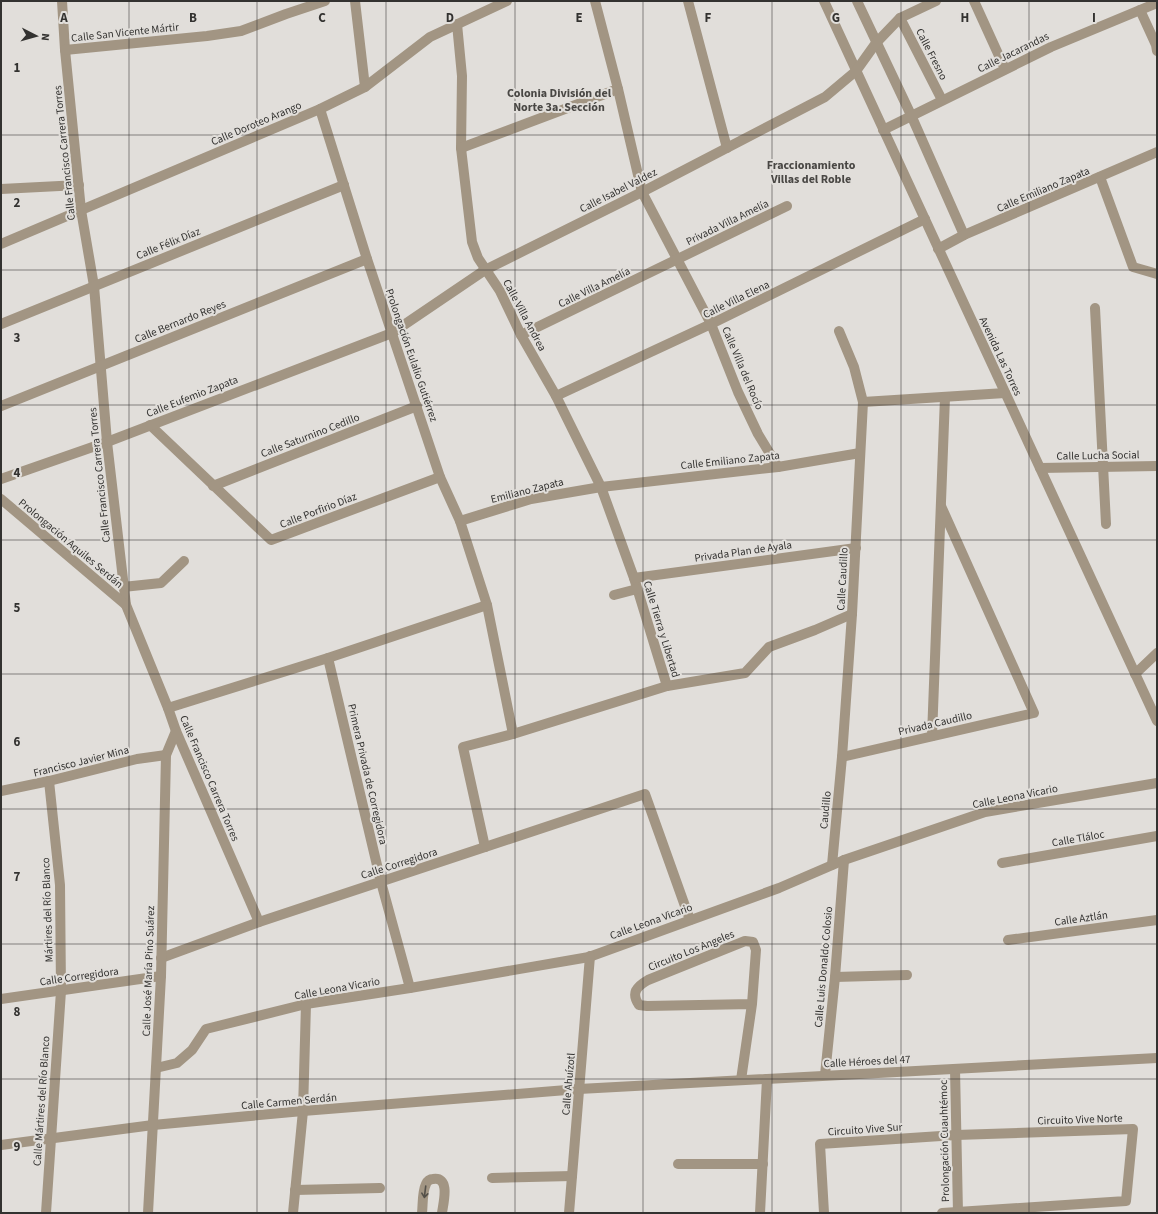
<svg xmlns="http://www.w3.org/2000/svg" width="1158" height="1214" font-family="'Source Sans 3',sans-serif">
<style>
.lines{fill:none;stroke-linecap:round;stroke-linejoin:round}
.street{stroke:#a29583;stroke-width:10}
.oneway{stroke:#545049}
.grid{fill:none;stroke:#333230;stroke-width:1;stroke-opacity:0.55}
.labels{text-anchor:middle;stroke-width:4;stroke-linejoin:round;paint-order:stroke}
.street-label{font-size:11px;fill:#333230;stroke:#e1deda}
.neighbourhood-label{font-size:12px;font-weight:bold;fill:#494744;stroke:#e1deda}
.grid-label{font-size:13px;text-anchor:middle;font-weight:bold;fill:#333230;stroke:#e1deda;stroke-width:4;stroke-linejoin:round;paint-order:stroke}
</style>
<rect width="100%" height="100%" fill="#e1deda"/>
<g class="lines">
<!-- street -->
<g class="street">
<polyline points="62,1 65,50 81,210 94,286 107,442 126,605 168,708 176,731 259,922"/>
<polyline points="355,1 365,87"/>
<polyline points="595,1 618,89 642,192 711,324 738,392 758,434 778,467"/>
<polyline points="688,1 727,148"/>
<polyline points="824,1 1157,721"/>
<polyline points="857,1 911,115 964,235"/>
<polyline points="974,1 1005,69"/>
<polyline points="1140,10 1156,45 1157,51"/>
<polyline points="900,18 942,100"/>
<polyline points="457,24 462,76 461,148 472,242 478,258 500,291 521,335 556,396 601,487 634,578 667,686"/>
<polyline points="65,50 207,36 241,31 286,14 325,1"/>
<polyline points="320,109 367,259 440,477 460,521 487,605 513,734"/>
<polyline points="883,130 1051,47 1157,3"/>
<polyline points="461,148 618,89"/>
<polyline points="1100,177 1133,267 1157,274"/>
<polyline points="1,189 79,185"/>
<polyline points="1,244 320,109 365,87 430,37 507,1"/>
<polyline points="938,249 964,235 1157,152"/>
<polyline points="1095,308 1106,524"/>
<polyline points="1,324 344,185"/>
<polyline points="521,335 787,206"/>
<polyline points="556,396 711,324 925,219"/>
<polyline points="863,402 1005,393"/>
<polyline points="1,406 367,259"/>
<polyline points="150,425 271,540 440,477"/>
<polyline points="1040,468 1157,466"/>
<polyline points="1,479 107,442 392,333 485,270 642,192 825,97 856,71 876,43 900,18 936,1"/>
<polyline points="213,486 417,406"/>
<polyline points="1,499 126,605"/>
<polyline points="460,521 531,499 601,487 778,467 860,453"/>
<polyline points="634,578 856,548"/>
<polyline points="123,587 161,583 184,561"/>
<polyline points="614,595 637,589"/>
<polyline points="328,658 381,882 410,988"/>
<polyline points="1135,674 1157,653"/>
<polyline points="168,708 328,658 487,605"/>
<polyline points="932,736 945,397"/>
<polyline points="842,757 1034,713 941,506"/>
<polyline points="1,791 49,781 137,759 166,755"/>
<polyline points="485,847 463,747 513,734 667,686 745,673 769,647 815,630 852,614"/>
<polyline points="1002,863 1157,836"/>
<polyline points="832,865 842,757 852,614 863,402 854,367 839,331"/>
<polyline points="1008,940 1157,920"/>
<polyline points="161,958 259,922 645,794 690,920"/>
<polyline points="835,977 907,975"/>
<polyline points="1,999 161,976"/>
<polyline points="156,1068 177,1063 192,1050 206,1029 306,1004 410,988 589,957 779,888 844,860 985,812 1157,783"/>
<polyline points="955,1069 958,1213"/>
<polyline points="825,1075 835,977 844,860"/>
<path d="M741 1080 752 1004 756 950 753 942 745 941 648 980C636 987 631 993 639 1005L647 1006 752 1004"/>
<polyline points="1,1145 153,1125 303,1111 579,1089 1157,1058"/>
<polyline points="678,1164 763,1164"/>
<polyline points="492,1178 572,1176"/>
<polyline points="295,1190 380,1188"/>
<polyline points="46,1213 61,991 60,885 49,781"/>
<polyline points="148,1213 161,976 166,755 176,731"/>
<polyline points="293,1213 303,1111 306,1004"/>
<path d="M422 1213C423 1205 422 1192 426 1184 427 1181 430 1179 433 1179 451 1176 443 1204 442 1213"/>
<polyline points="569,1213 590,956"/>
<polyline points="760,1213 767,1079"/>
<polyline points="824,1213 820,1144 956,1135 1133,1129 1126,1201 942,1213"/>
</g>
</g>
<!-- one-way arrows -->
<defs><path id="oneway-shaft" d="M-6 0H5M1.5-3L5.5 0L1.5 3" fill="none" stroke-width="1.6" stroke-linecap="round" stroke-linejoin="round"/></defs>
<use class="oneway" href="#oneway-shaft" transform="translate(425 1192) rotate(97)"/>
<!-- grid -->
<path class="grid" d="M129 1V1213M257 1V1213M386 1V1213M515 1V1213M643 1V1213M772 1V1213M901 1V1213M1029 1V1213M1 135H1157M1 270H1157M1 405H1157M1 540H1157M1 674H1157M1 809H1157M1 944H1157M1 1079H1157"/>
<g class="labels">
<!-- street labels -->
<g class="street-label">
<text transform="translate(125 32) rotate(-6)" y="4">Calle San Vicente Mártir</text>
<text transform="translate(1013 52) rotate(-26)" y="4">Calle Jacarandas</text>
<text transform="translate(932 54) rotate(63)" y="4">Calle Fresno</text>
<text transform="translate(256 123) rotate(-23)" y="4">Calle Doroteo Arango</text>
<text transform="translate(64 153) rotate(-96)" y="4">Calle Francisco Carrera Torres</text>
<text transform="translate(1043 189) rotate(-23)" y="4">Calle Emiliano Zapata</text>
<text transform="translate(618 190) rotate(-27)" y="4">Calle Isabel Valdez</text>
<text transform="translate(727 222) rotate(-26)" y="4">Privada Villa Amelía</text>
<text transform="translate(168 243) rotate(-22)" y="4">Calle Félix Díaz</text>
<text transform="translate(594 287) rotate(-26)" y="4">Calle Villa Amelía</text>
<text transform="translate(736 299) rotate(-26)" y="4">Calle Villa Elena</text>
<text transform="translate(525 315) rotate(62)" y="4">Calle Villa Andrea</text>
<text transform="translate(180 321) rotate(-22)" y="4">Calle Bernardo Reyes</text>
<text transform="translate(412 355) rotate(71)" y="4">Prolongación Eulalio Gutiérrez</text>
<text transform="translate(1001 356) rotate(65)" y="4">Avenida Las Torres</text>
<text transform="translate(743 368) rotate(67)" y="4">Calle Villa del Rocío</text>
<text transform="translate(192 396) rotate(-21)" y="4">Calle Eufemio Zapata</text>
<text transform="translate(310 435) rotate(-21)" y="4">Calle Saturnino Cedillo</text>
<text transform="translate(1098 455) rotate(-1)" y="4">Calle Lucha Social</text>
<text transform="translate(730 460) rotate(-6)" y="4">Calle Emiliano Zapata</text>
<text transform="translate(99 475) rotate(-96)" y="4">Calle Francisco Carrera Torres</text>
<text transform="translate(527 490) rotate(-14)" y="4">Emiliano Zapata</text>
<text transform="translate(318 510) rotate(-21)" y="4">Calle Porfirio Díaz</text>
<text transform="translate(71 543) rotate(40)" y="4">Prolongación Aquiles Serdán</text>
<text transform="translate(743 551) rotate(-8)" y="4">Privada Plan de Ayala</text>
<text transform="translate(842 579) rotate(-87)" y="4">Calle Caudillo</text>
<text transform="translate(662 629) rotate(73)" y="4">Calle Tierra y Libertad</text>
<text transform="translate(935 723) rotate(-13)" y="4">Privada Caudillo</text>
<text transform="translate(81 761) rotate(-14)" y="4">Francisco Javier Mina</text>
<text transform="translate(368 774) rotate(77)" y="4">Primera Privada de Corregidora</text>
<text transform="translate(210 778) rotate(67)" y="4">Calle Francisco Carrera Torres</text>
<text transform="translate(1015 796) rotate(-11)" y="4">Calle Leona Vicario</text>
<text transform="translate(825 810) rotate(-85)" y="4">Caudillo</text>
<text transform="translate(1078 838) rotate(-10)" y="4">Calle Tláloc</text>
<text transform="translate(399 863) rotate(-18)" y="4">Calle Corregidora</text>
<text transform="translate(47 910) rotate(-92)" y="4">Mártires del Río Blanco</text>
<text transform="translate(1081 918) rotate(-8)" y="4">Calle Aztlán</text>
<text transform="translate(651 921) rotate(-20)" y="4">Calle Leona Vicario</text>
<text transform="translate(691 950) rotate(-22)" y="4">Circuito Los Angeles</text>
<text transform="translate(823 967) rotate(-85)" y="4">Calle Luis Donaldo Colosio</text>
<text transform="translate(148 971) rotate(-88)" y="4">Calle José María Pino Suárez</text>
<text transform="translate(79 976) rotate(-8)" y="4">Calle Corregidora</text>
<text transform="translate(337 988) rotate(-10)" y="4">Calle Leona Vicario</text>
<text transform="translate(867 1061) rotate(-3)" y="4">Calle Héroes del 47</text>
<text transform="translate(568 1084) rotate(-85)" y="4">Calle Ahuízotl</text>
<text transform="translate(41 1101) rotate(-86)" y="4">Calle Mártires del Río Blanco</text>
<text transform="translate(289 1101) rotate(-5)" y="4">Calle Carmen Serdán</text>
<text transform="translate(1080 1119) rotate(-2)" y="4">Circuito Vive Norte</text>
<text transform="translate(865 1129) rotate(-4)" y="4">Circuito Vive Sur</text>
<text transform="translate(944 1141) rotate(-91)" y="4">Prolongación Cuauhtémoc</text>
</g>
<!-- neighbourhood labels -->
<g class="neighbourhood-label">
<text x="559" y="97">Colonia División del<tspan x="559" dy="14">Norte 3a. Sección</tspan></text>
<text x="811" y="169">Fraccionamiento<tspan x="811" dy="14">Villas del Roble</tspan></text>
</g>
</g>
<g class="grid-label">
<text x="64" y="22">A</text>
<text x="193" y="22">B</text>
<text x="322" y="22">C</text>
<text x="450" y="22">D</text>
<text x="579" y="22">E</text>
<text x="708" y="22">F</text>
<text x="836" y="22">G</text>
<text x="965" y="22">H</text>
<text x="1094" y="22">I</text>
<text x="17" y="72">1</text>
<text x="17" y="207">2</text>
<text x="17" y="342">3</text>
<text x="17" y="477">4</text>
<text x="17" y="612">5</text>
<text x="17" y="746">6</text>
<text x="17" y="881">7</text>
<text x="17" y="1016">8</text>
<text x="17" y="1151">9</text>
</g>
<!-- border -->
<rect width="1158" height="1214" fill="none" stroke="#333230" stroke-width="4"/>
<!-- north arrow -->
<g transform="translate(36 36) rotate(96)" stroke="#e1deda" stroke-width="3" paint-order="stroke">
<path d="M0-3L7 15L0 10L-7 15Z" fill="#333230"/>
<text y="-6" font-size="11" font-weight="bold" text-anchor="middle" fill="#333230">N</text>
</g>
</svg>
